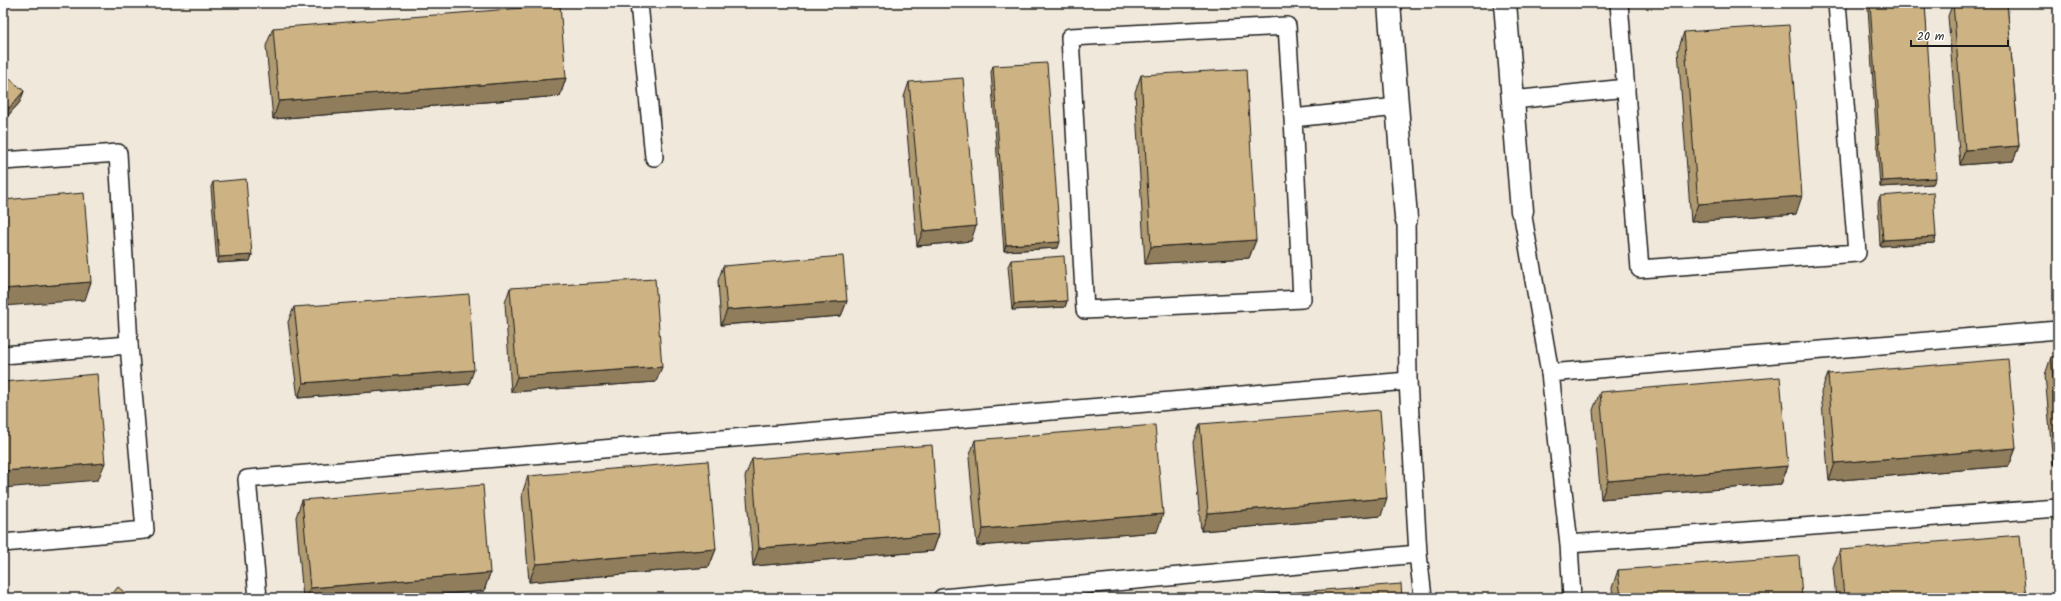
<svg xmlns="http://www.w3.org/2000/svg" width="2061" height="601" font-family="Kalam,sans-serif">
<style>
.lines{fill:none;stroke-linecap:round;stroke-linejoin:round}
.service-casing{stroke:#1c1c1c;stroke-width:20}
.minor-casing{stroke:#1c1c1c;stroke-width:25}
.service{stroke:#fff;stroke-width:17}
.minor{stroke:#fff;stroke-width:22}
.wall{fill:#b09a71;stroke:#1c1c1c}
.shaded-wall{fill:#907d5c;stroke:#1c1c1c}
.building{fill:#cdb383;stroke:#1c1c1c}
</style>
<rect width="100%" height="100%" fill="#f0e8da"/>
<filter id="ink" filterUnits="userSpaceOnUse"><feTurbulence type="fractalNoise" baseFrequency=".025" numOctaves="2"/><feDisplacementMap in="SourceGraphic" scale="8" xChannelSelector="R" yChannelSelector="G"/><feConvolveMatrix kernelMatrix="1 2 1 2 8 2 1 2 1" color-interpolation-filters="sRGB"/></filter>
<g filter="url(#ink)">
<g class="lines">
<defs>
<g id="service">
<polyline points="639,3 654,157"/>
<polyline points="1619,3 1640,269 1857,253 1837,3"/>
<polyline points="1513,100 1626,88"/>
<polyline points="1293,118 1302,299 1085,310 1070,37 1287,26 1293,118 1397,107"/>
<polyline points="3,161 118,153 129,345 145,530 3,543"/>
<polyline points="1522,211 1550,373"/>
<polyline points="1406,218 1408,381"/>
<polyline points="3,355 129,345"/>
<polyline points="1569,544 2058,508"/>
<polyline points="258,598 247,479 1408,381 1418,554 1423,598"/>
<polyline points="942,598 1418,554"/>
<polyline points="1572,598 1569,544 1550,373 2058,330"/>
</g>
<g id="minor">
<polyline points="1389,3 1406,218"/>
<polyline points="1505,3 1522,211"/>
</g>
</defs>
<!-- service casing -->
<use href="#service" class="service-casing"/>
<!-- minor casing -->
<use href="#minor" class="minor-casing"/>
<!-- service -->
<use href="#service" class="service"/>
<!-- minor -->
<use href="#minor" class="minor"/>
</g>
<!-- wall -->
<g class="wall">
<polygon points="1870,3 1925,3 1933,184 1880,187 1868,8"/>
<polygon points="1953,3 2007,3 2019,146 2013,161 1960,165 1948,16"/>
<polygon points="273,28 566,78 560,96 273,119 266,46"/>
<polygon points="1684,32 1796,214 1691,222 1678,50"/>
<polygon points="993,66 1058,248 1004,251 991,72"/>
<polygon points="3,73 24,91 20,102 5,119 3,117"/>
<polygon points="1141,75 1256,240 1249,258 1145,264 1135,92"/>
<polygon points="909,82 971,241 917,246 904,97"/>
<polygon points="213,182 252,255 250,261 217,263 211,187"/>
<polygon points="1880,196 1936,237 1934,243 1880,246 1878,202"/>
<polygon points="1011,260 1067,301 1065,307 1012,310 1008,266"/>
<polygon points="723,266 847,301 841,316 721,325 718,281"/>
<polygon points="510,288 656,382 511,392 505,303"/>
<polygon points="294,307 469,384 298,398 288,322"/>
<polygon points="2051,357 2058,357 2058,464 2053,464 2045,375"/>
<polygon points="1828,374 2016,448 2009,466 1829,481 1821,392"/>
<polygon points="1600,392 1788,466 1781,484 1601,499 1593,410"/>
<polygon points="1200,424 1381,516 1201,531 1193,442"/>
<polygon points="975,440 1157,532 977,546 969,458"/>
<polygon points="752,459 939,534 933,551 753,566 745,477"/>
<polygon points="528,476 716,549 709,567 529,582 522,494"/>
<polygon points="302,500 490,573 484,591 398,598 303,598 296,517"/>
<polygon points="1840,550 2026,598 1836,598 1833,567"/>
<polygon points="1618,570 1802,598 1613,598 1612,588"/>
</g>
<!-- shaded-wall -->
<g class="shaded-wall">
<polygon points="566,78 560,96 273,119 279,101"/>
<polygon points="24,91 20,102 5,119 9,108"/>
<polygon points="2019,146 2013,161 1960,165 1965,150"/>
<polygon points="1936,178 1933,184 1880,187 1882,181"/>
<polygon points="1802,196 1796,214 1691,222 1698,204"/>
<polygon points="976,226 971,241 917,246 923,231"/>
<polygon points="1936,237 1934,243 1880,246 1883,240"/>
<polygon points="1256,240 1249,258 1145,264 1151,247"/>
<polygon points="1060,242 1058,248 1004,251 1006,245"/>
<polygon points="252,255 250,261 217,263 219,257"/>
<polygon points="91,282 85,300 3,306 3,289"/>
<polygon points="847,301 841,316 721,325 727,310"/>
<polygon points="1067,301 1065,307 1012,310 1014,304"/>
<polygon points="662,367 656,382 511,392 517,377"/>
<polygon points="474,370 469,384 298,398 303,383"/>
<polygon points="2016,448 2009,466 1829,481 1835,463"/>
<polygon points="2058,450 2058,464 2053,464"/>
<polygon points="105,463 98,480 3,488 3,471"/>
<polygon points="1788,466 1781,484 1601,499 1608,481"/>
<polygon points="1387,498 1381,516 1201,531 1208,513"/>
<polygon points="1163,514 1157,532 977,546 983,529"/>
<polygon points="939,534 933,551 753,566 759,548"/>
<polygon points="716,549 709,567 529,582 536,564"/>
<polygon points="490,573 484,591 398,598 306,598 310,588"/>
</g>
<!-- building -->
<g class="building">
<polygon points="1870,3 1925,3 1936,178 1882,181"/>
<polygon points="1953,3 2007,3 2019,146 1965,150"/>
<polygon points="560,5 566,78 279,101 273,28"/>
<polygon points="1789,25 1802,196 1698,204 1684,32"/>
<polygon points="1047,63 1060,242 1006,245 993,66"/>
<polygon points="1246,69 1256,240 1151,247 1141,75"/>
<polygon points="3,73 24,91 9,108 3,103"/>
<polygon points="963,78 976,226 923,231 909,82"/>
<polygon points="246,179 252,255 219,257 213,182"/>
<polygon points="1933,192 1936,237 1883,240 1880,196"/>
<polygon points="84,193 91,282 3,289 3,200"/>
<polygon points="843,256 847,301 727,310 723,266"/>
<polygon points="1064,256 1067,301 1014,304 1011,260"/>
<polygon points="655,279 662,367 517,377 510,288"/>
<polygon points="469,294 474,370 303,383 294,307"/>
<polygon points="2051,357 2058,357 2058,432"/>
<polygon points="2008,359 2016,448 1835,463 1828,374"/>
<polygon points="97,374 105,463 3,471 3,382"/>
<polygon points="1780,377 1788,466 1608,481 1600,392"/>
<polygon points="1380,410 1387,498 1208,513 1200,424"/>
<polygon points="1155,425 1163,514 983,529 975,440"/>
<polygon points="932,445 939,534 759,548 752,459"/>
<polygon points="708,461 716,549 536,564 528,476"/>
<polygon points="483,485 490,573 310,588 302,500"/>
<polygon points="2020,535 2026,598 1844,598 1840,550"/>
<polygon points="1799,556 1802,598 1621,598 1618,570"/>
<polygon points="1401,584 1402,598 1221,598"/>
<polygon points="118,587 131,598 109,598"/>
</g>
</g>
<!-- margin -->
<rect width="2061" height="601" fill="none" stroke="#fff" stroke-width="16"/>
<rect x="8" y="8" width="2045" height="585" fill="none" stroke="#1c1c1c" stroke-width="1.5" filter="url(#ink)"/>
<!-- scale -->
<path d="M1911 40v6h97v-6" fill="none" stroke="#1c1c1c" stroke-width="2"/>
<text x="1917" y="40" font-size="12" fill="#1c1c1c" stroke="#ffffff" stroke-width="3" paint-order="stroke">20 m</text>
</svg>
